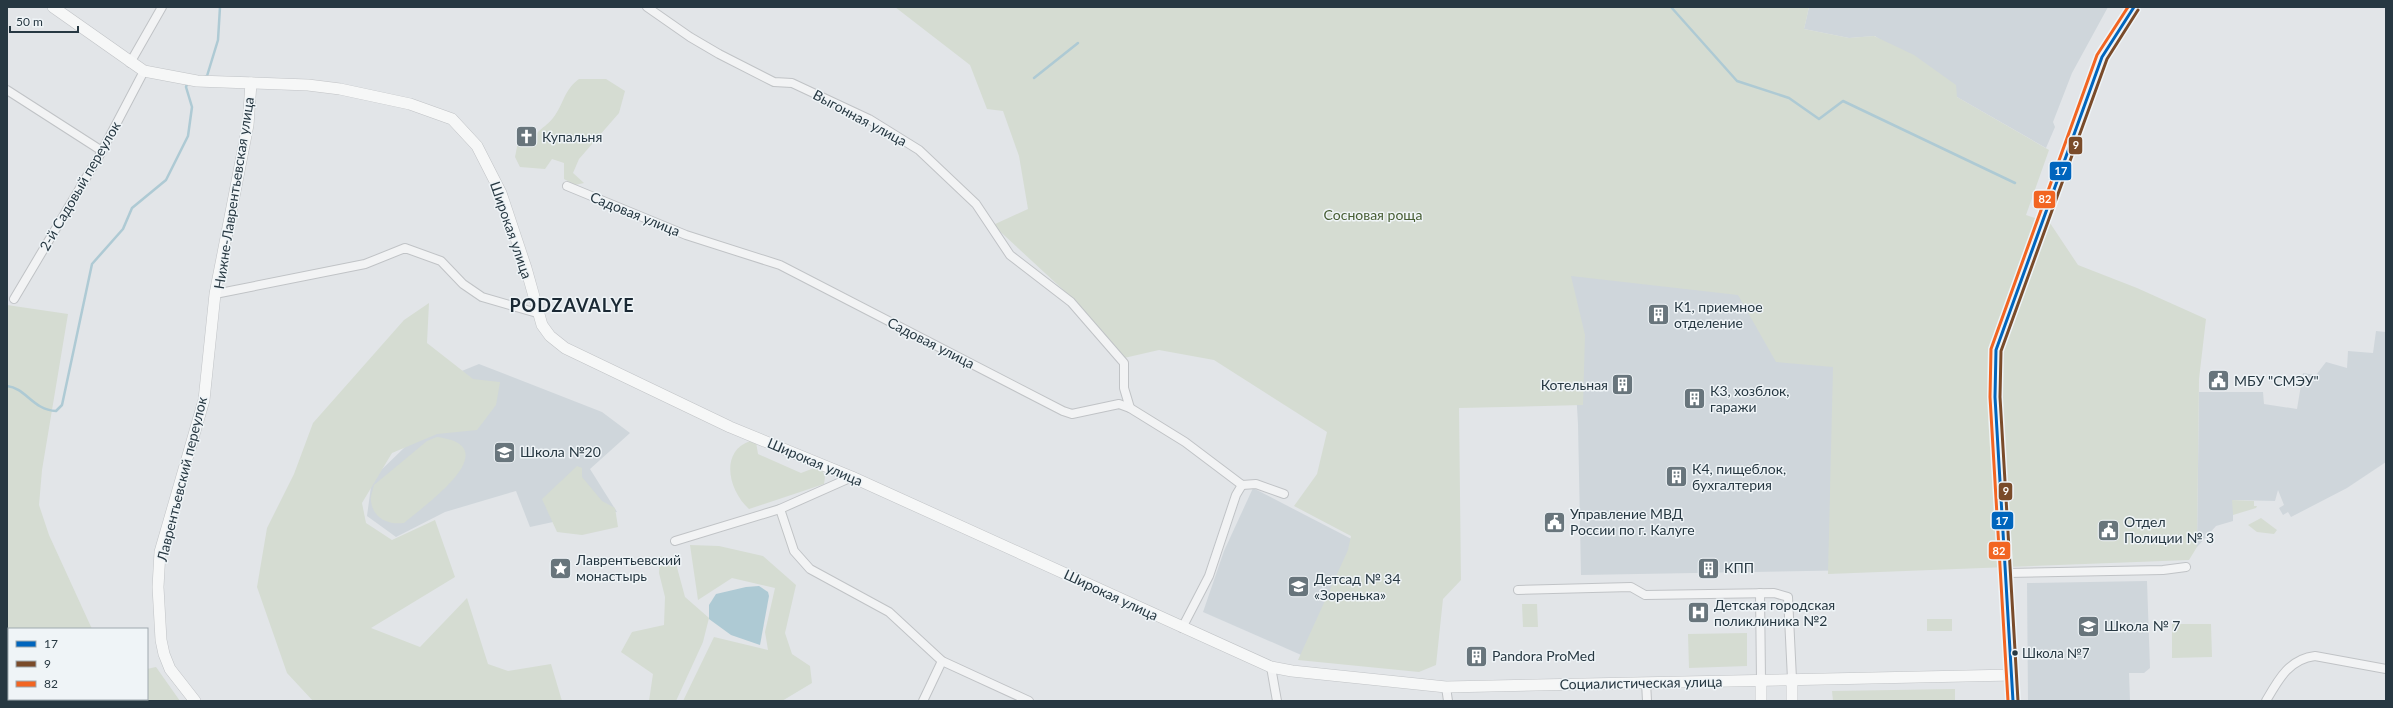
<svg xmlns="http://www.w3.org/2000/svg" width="2393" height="708" font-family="Lato,sans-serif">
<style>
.built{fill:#cfd6db}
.green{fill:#d5dcd2}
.water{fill:#aecad4}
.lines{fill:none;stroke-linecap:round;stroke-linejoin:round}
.stream{stroke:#aecad4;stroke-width:2.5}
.street-casing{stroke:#c0c3c6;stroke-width:10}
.secondary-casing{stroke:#c0c3c6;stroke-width:12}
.street{stroke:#f2f3f4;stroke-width:8}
.secondary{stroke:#f6f7f7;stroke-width:11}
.bus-1-casing{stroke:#eff4f7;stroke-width:6}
.bus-2-casing{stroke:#eff4f7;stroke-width:6}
.bus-3-casing{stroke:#eff4f7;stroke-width:6}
.bus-1{stroke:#0065bd;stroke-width:3}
.bus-2{stroke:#7a4b2a;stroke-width:3}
.bus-3{stroke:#f26522;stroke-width:3}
.bus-dot{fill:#273842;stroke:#eff4f7;stroke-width:1.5}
.labels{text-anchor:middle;stroke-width:3;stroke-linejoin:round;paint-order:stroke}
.bus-label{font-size:13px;fill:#273842;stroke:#eff4f7;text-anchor:start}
.street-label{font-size:14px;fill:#273842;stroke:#eff4f7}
.poi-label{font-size:14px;fill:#273842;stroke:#eff4f7;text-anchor:start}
.park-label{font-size:14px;fill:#475e34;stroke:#eff4f7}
.district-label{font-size:18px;font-weight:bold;letter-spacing:1px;fill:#1a2833;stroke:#eff4f7}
.line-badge{stroke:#eff4f7;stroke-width:1.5}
.badge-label{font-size:11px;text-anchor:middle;font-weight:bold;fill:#fff}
</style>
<rect width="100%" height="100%" fill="#e2e5e8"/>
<!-- built -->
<g class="built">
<polygon points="1809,7 2108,7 2072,73 2053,122 2055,127 2046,148 1957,97 1875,36 1849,38 1804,29"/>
<polygon points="1569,268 1762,285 1962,350 1864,570 1581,575 1578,424"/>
<polygon points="2376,331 2386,332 2386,462 2347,488 2291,517 2288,512 2283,515 2279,508 2284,505 2278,490 2275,501 2233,500 2233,521 2216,526 2197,547 2199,392 2263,392 2264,404 2297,409 2303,373 2316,375 2326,362 2347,368 2348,351 2373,353"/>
<polygon points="479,364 602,412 630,433 590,469 617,512 576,517 530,527 516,491 445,512 396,537 367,516 372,479 439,414 447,377"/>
<polygon points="1253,488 1394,561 1308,658 1203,612 1224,551"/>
<polygon points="2147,581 2150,668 2144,673 2129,673 2130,701 2028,701 2027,583"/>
</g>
<!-- green -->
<g class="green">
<polygon points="895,7 1809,7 1804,29 1849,38 1874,36 1914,55 1956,85 1957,97 2049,150 2026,215 2050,223 2078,265 2137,288 2206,319 2199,379 2197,547 2189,560 1828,574 1833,367 1776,362 1738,295 1571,276 1585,335 1583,405 1459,408 1461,580 1443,599 1436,665 1419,672 1298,660 1348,550 1351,536 1294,506 1317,474 1327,432 1214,360 1159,350 1124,358 1072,298 993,225 1028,209 1019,156 1003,111 987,109 970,65"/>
<path d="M579 79H606L625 91 619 113 579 159 573 173 584 183 575 185 564 179V163L552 159 545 169 520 167 515 157 518 142 530 144C537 129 544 129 553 118 564 104 563 91 579 79Z"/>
<polygon points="429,303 427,343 473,379 500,382 496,405 477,430 437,434 392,453 362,503 366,523 392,540 435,520 455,577 371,628 420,647 467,598 488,664 508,671 551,664 562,701 313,701 287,673 257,587 267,528 294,474 313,423 404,320"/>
<polygon points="7,305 68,314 42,470 39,505 49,535 92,629 9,629 9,698 7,698"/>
<path d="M437 437C509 446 425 505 404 523 389 525 373 519 371 501 370 497 373 490 374 485L427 441Z"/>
<path d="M750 441 756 442 758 454 801 473 814 468 822 470 825 477 824 484 749 509C729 491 719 452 750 441Z"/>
<polygon points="577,466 582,468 582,477 602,501 615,508 618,527 582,535 557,532 542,499"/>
<polygon points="2232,500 2254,501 2254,506 2257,506 2256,508 2233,515"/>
<polygon points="2261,518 2277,530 2274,534 2257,532 2248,525"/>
<polygon points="690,545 719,546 763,556 796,585 785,633 792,654 810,666 812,683 782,701 683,701 714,637 768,650 765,632 775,588 732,578 698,600"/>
<polygon points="660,556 675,560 685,597 709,618 703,642 676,701 649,701 653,674 621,652 632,632 664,625 665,597 659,573"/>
<polygon points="1522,604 1537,604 1538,627 1523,627"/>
<rect x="1927" y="619" width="25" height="12"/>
<polygon points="2172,624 2211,624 2212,657 2172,658"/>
<polygon points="1747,633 1747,666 1689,668 1688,634"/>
<polygon points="156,667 180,701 26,701 25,699 147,699 147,669"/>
<polygon points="1955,689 1955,701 1833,701 1832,691"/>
</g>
<!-- water -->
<polygon class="water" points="759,586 768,592 769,596 760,645 731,635 709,619 709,605 716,594 746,587"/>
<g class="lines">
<!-- stream -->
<g class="stream">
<polyline points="1671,7 1737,81 1789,98 1819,119 1843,101 2015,183"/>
<polyline points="204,77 207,76 218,40 220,7"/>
<polyline points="1034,78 1078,43"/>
<path d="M7 386C26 388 33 410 56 411L62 405 92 264 123 229 132 208 166 180 188 136 192 107 186 87 188 81"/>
</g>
<defs>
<g id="street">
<polyline points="647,7 690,37 719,54 774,82 792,83 869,119 919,150 976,204 1010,255 1071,302 1124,363 1124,388 1130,408"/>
<polyline points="130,63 162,7"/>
<polyline points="7,90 102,151"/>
<polyline points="567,186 686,235 780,265 1063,411 1072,414 1119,404 1130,408 1185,442 1242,485 1256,484 1284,494"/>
<polyline points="215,294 365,264 405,248 441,261 463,284 482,297 537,313"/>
<polyline points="14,299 102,151 144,71"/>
<polyline points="780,509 794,551 810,569 889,612 942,661 1029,701"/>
<polyline points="675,541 780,509 852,477"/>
<polyline points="2007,573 2163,570 2186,567"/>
<polyline points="1518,590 1631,587 1645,595 1774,593 1788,597 1792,679"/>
<polyline points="1760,593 1761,680"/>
<polyline points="1182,628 1209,576 1236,495 1242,485"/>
<polyline points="1271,667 1277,701"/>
<polyline points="1646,682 1647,701"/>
<polyline points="1446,687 1448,701"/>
<polyline points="923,701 942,661"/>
<path d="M2266 701C2278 680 2289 659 2315 656L2386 669"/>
</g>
<g id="secondary">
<polyline points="53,7 144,71 197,81 308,85 340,89 410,104 452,119 477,146 501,193 526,268 542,325 550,336 565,348 730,427 852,477 1271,667 1292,671 1446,687 2013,675"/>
<polyline points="195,701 170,669 164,654 161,640 158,587 160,552 204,400 215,294 248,125 251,83"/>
<polyline points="1761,701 1761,680"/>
<polyline points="1792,701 1792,679"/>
<polyline points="2013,701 1995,397 1996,350 2040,224 2102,57 2134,7"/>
</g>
</defs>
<!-- street casing -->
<use href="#street" class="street-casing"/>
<!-- secondary casing -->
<use href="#secondary" class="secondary-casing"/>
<!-- street -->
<use href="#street" class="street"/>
<!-- secondary -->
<use href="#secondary" class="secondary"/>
<defs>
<polyline id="bus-1" points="2013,701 1995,397 1996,350 2102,57 2134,7"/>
<polyline id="bus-2" points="2018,701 2000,397 2001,351 2107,59 2138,10"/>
<polyline id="bus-3" points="2008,701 1990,397 1991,349 2097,55 2128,7"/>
</defs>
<!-- bus-1 casing -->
<use href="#bus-1" class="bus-1-casing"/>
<!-- bus-2 casing -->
<use href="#bus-2" class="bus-2-casing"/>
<!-- bus-3 casing -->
<use href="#bus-3" class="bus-3-casing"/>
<!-- bus-1 -->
<use href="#bus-1" class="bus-1"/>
<!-- bus-2 -->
<use href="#bus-2" class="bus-2"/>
<!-- bus-3 -->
<use href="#bus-3" class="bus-3"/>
</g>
<!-- icons -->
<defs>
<symbol id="church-square" viewBox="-11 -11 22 22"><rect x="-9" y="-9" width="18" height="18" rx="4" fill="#68757c" stroke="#eff4f7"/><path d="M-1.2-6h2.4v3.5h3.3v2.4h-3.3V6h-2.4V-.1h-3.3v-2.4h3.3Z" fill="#fff"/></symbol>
<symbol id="building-square" viewBox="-11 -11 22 22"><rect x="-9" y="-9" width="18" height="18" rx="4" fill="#68757c" stroke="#eff4f7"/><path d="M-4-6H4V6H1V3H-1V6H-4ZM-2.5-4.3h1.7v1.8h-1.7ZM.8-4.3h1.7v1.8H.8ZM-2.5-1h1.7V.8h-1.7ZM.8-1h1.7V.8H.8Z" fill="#fff"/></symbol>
<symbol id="civic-square" viewBox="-11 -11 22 22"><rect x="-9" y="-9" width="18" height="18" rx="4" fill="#68757c" stroke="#eff4f7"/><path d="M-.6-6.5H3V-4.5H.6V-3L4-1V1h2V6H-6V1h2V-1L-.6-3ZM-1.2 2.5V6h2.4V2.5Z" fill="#fff"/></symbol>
<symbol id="school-square" viewBox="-11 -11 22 22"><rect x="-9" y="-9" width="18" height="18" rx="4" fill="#68757c" stroke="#eff4f7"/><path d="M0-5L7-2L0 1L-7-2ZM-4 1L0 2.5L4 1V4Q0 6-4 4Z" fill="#fff"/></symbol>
<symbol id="sight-square" viewBox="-11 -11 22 22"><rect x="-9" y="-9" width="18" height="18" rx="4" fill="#68757c" stroke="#eff4f7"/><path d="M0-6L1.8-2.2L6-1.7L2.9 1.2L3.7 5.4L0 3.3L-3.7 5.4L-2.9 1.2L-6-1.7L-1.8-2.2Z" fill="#fff"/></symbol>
<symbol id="hospital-square" viewBox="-11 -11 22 22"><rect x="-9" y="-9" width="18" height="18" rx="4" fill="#68757c" stroke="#eff4f7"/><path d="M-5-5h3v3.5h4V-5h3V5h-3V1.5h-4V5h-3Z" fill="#fff"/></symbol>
</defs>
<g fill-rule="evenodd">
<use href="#church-square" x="514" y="124" width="25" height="25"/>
<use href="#building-square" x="1646" y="302" width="25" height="25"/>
<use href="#civic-square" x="2206" y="368" width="25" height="25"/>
<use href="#building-square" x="1610" y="372" width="25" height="25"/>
<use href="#building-square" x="1682" y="386" width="25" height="25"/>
<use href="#school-square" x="492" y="440" width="25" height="25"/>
<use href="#building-square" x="1664" y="464" width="25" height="25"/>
<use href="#civic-square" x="1542" y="510" width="25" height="25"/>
<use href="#civic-square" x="2096" y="518" width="25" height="25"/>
<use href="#sight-square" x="548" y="556" width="25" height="25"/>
<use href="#building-square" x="1696" y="556" width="25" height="25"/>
<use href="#school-square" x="1286" y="574" width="25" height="25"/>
<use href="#hospital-square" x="1686" y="600" width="25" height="25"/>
<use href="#school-square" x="2076" y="614" width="25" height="25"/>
<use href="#building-square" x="1464" y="644" width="25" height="25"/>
</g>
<!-- markers -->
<circle class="bus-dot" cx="2015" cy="653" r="3.5"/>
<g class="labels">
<!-- bus labels -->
<g class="bus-label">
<text x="2022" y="658">Школа №7</text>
</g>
<!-- street labels -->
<g class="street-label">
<text transform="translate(860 118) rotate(28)" y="5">Выгонная улица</text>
<text transform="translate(80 186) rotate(-60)" y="5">2-й Садовый переулок</text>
<text transform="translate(234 193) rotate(-81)" y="5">Нижне-Лаврентьевская улица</text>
<text transform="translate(635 214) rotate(22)" y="5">Садовая улица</text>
<text transform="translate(511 230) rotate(71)" y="5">Широкая улица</text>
<text transform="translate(931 343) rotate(27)" y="5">Садовая улица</text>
<text transform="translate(815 462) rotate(23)" y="5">Широкая улица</text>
<text transform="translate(182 479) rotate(-76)" y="5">Лаврентьевский переулок</text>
<text transform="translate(1111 595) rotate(25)" y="5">Широкая улица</text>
<text transform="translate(1641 683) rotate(-1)" y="5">Социалистическая улица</text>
</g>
<!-- poi labels -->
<g class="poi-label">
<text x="542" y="142">Купальня</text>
<text x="1674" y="312">К1, приемное<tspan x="1674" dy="16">отделение</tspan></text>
<text x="2234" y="386">МБУ "СМЭУ"</text>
<text x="1608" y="390" text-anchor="end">Котельная</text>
<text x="1710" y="396">К3, хозблок,<tspan x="1710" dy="16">гаражи</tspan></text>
<text x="520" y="457">Школа №20</text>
<text x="1692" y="474">К4, пищеблок,<tspan x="1692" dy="16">бухгалтерия</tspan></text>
<text x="1570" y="519">Управление МВД<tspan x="1570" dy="16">России по г. Калуге</tspan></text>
<text x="2124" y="527">Отдел<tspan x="2124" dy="16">Полиции № 3</tspan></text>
<text x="576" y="565">Лаврентьевский<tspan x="576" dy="16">монастырь</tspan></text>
<text x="1724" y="573">КПП</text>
<text x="1314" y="584">Детсад № 34<tspan x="1314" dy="16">«Зоренька»</tspan></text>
<text x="1714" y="610">Детская городская<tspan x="1714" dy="16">поликлиника №2</tspan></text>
<text x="2104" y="631">Школа № 7</text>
<text x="1492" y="661">Pandora ProMed</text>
</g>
<!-- park labels -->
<g class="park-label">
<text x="1373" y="220">Сосновая роща</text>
</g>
<!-- district labels -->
<g class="district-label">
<text x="572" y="312">PODZAVALYE</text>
</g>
</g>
<g class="line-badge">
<rect x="2068" y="136" width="15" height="19" rx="4" fill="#7a4b2a"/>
<rect x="2049" y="161" width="23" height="20" rx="4" fill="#0065bd"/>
<rect x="2033" y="190" width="23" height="19" rx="4" fill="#f26522"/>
<rect x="1998" y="482" width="15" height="19" rx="4" fill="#7a4b2a"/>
<rect x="1991" y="511" width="23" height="19" rx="4" fill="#0065bd"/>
<rect x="1988" y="541" width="23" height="19" rx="4" fill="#f26522"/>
</g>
<g class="badge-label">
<text x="2076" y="149">9</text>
<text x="2061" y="175">17</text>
<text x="2045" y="203">82</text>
<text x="2006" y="495">9</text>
<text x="2002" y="525">17</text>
<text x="1999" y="555">82</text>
</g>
<!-- border -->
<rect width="2393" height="708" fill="none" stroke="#273842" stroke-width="16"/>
<!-- legend -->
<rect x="8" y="628" width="140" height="72" fill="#eff4f7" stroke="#9fa9af"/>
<rect x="16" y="641" width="20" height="6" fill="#0065bd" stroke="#9fa9af"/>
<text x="44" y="648" font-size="12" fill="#273842">17</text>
<rect x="16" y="661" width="20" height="6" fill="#7a4b2a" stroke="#9fa9af"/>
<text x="44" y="668" font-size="12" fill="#273842">9</text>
<rect x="16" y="681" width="20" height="6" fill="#f26522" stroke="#9fa9af"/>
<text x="44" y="688" font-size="12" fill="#273842">82</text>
<!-- scale -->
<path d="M10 26v6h68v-6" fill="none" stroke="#273842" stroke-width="2"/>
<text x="16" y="26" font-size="12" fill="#273842" stroke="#eff4f7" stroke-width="3" paint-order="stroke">50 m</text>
</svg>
